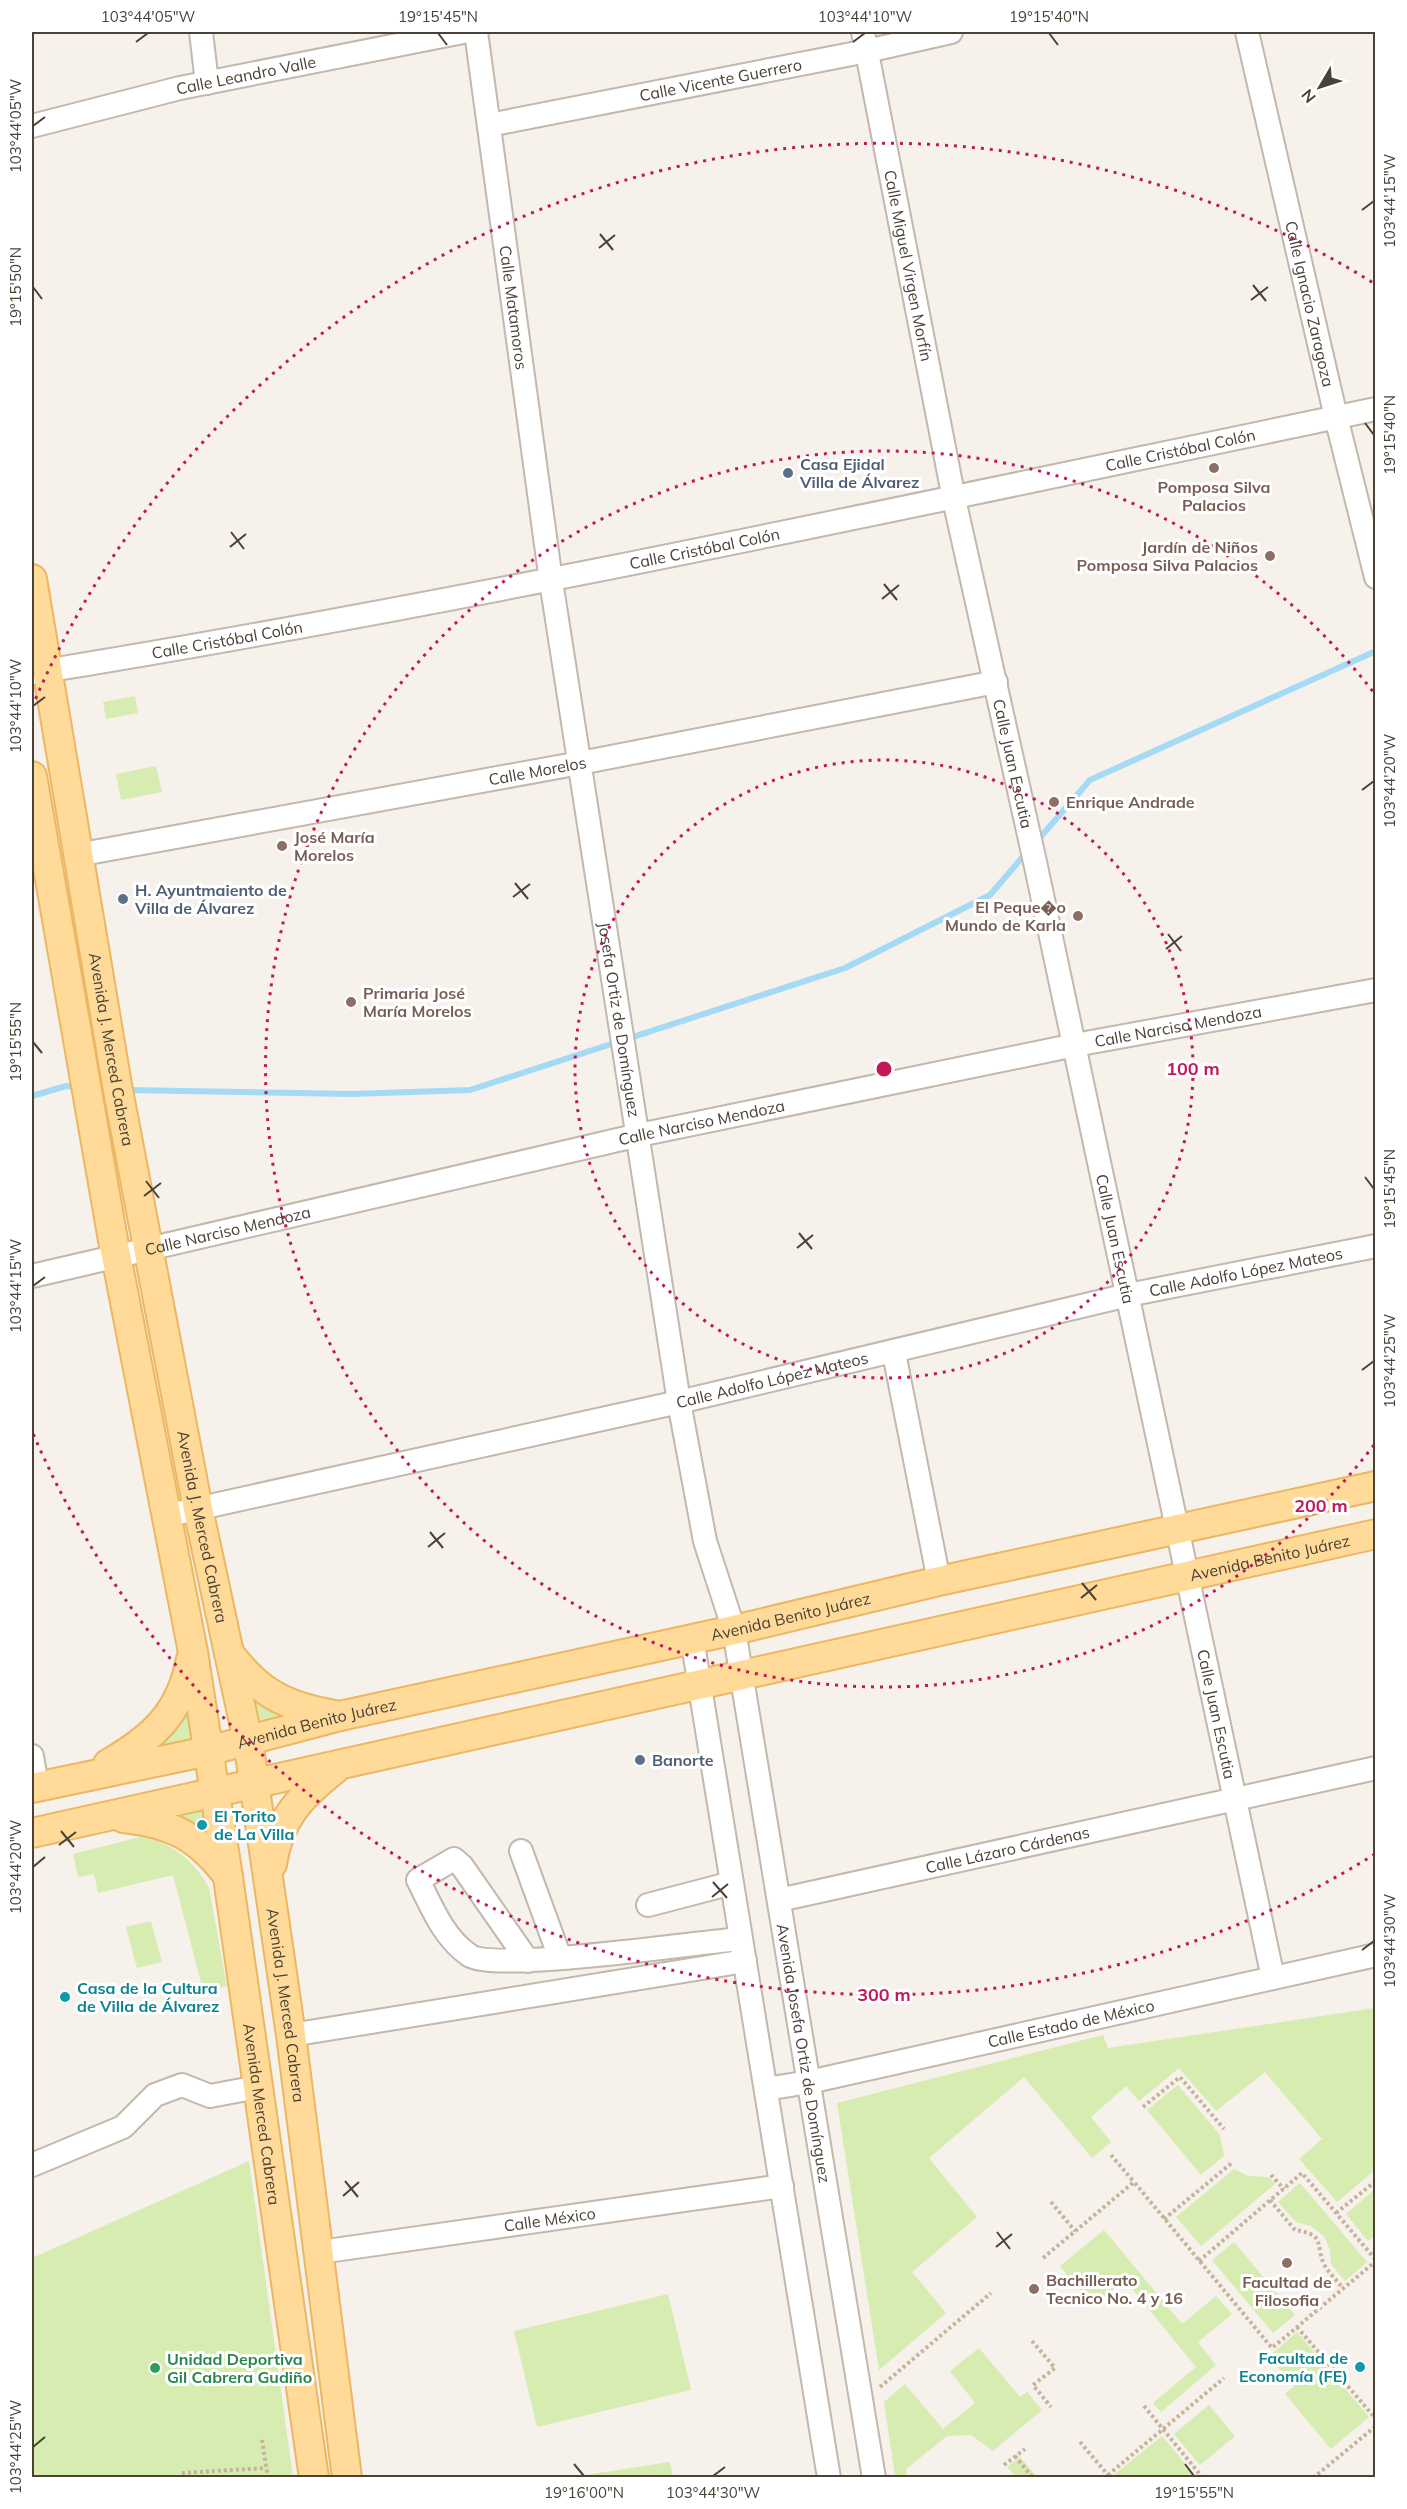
<svg xmlns="http://www.w3.org/2000/svg" width="1407" height="2509" font-family="Mulish,sans-serif">
<style>
.green{fill:#d6ecb1}
.lines{fill:none;stroke-linecap:round;stroke-linejoin:round}
.stream{stroke:#a4daf5;stroke-width:6}
.minor-casing{stroke:#c2b8ac;stroke-width:26}
.major-casing{stroke:#ebb763;stroke-width:32}
.path{stroke:#c5b39c;stroke-width:4;stroke-dasharray:3 3;stroke-linecap:butt}
.minor{stroke:#fff;stroke-width:22}
.major{stroke:#ffda99;stroke-width:28}
.ticks{fill:none;stroke:#4a4137;stroke-width:2}
.ring{fill:none;stroke:#c2185b;stroke-width:3;stroke-dasharray:3 6}
.education-dot{fill:#8d6e63;stroke:#fff;stroke-width:2}
.service-dot{fill:#5c6f8a;stroke:#fff;stroke-width:2}
.culture-dot{fill:#0f9aa8;stroke:#fff;stroke-width:2}
.leisure-dot{fill:#2e9e5b;stroke:#fff;stroke-width:2}
.labels{text-anchor:middle;stroke-width:6;stroke-linejoin:round;paint-order:stroke}
.street-label{font-size:16px;fill:#4a4137;stroke:#fff}
.service-label{font-size:16px;font-weight:bold;fill:#4e5e75;stroke:#fff;text-anchor:start}
.education-label{font-size:16px;font-weight:bold;fill:#785e54;stroke:#fff;text-anchor:start}
.culture-label{font-size:16px;font-weight:bold;fill:#0d838f;stroke:#fff;text-anchor:start}
.leisure-label{font-size:16px;font-weight:bold;fill:#27864d;stroke:#fff;text-anchor:start}
.centre{fill:#c2185b;stroke:#fff;stroke-width:3}
.ring-label{font-size:18px;text-anchor:middle;font-weight:bold;fill:#c2185b;stroke:#fff;stroke-width:6;stroke-linejoin:round;paint-order:stroke}
.neatline{fill:none;stroke:#4a4137;stroke-width:2}
.ticks-label{font-size:15px;text-anchor:middle;fill:#4a4137}
</style>
<rect width="100%" height="100%" fill="#f6f1ea"/>
<!-- green -->
<g class="green">
<polygon points="135,696 138,713 106,719 103,702"/>
<polygon points="156,766 162,792 121,800 116,774"/>
<polygon points="242,1683 298,1716 251,1727"/>
<polygon points="191,1698 198,1740 149,1751 177,1727"/>
<polygon points="211,1808 218,1852 172,1818"/>
<path d="M140 1837C171 1841 194 1861 209 1888L227 1986 203 1990 173 1875 98 1893 94 1874 78 1877 73 1854Z"/>
<polygon points="151,1921 162,1962 137,1968 126,1927"/>
<polygon points="1375,2008 1375,2170 1337,2202 1299,2159 1322,2139 1265,2072 1216,2111 1179,2068 1139,2101 1126,2086 1091,2117 1111,2142 1092,2158 1024,2077 929,2158 977,2217 912,2272 946,2313 879,2370 837,2103 1103,2035 1108,2048"/>
<polygon points="1178,2085 1220,2135 1224,2156 1201,2175 1147,2110"/>
<polygon points="249,2161 293,2477 32,2477 32,2258"/>
<polygon points="1234,2169 1248,2176 1269,2177 1275,2184 1201,2246 1176,2217"/>
<polygon points="1300,2183 1367,2262 1345,2281 1331,2264 1330,2250 1324,2236 1311,2226 1296,2222 1278,2202"/>
<polygon points="1375,2189 1375,2235 1368,2241 1346,2214"/>
<polygon points="1104,2230 1182,2324 1216,2296 1232,2314 1198,2342 1216,2365 1161,2412 1153,2403 1196,2367 1125,2280 1093,2306 1060,2266"/>
<polygon points="1234,2242 1295,2315 1273,2333 1212,2260"/>
<polygon points="668,2294 691,2390 537,2427 514,2331"/>
<polygon points="1297,2332 1369,2417 1331,2449 1285,2394 1294,2386 1269,2356"/>
<polygon points="979,2348 1020,2397 1027,2392 1042,2410 993,2451 971,2435 947,2436 906,2469 906,2475 895,2476 884,2402 905,2384 943,2429 975,2403 950,2371"/>
<polygon points="1209,2405 1235,2436 1200,2465 1174,2434"/>
<polygon points="1162,2436 1196,2477 1111,2477"/>
<polygon points="1020,2457 1037,2477 1016,2477 1007,2467"/>
<polygon points="670,2462 673,2477 572,2477"/>
</g>
<g class="lines">
<!-- stream -->
<g class="stream">
<polyline points="1037,841 1090,780 1376,651"/>
<polyline points="127,1090 351,1094 470,1090 845,968 990,895 1026,853"/>
<polyline points="32,1096 66,1086 78,1087"/>
</g>
<defs>
<g id="minor">
<polyline points="201,32 207,83"/>
<path id="s1" d="M476 32 551 581 679 1402 705 1541 734 1630 874 2478"/>
<path id="s2" d="M863 32 954 499 1035 862 1273 1978"/>
<path id="s3" d="M1247 32 1336 417 1376 577"/>
<path id="s4" d="M489 125 867 51 951 32"/>
<path id="s5" d="M32 126 180 88 463 32"/>
<path id="s6" d="M32 673C483 600 928 502 1376 409"/>
<path id="s7" d="M77 855 580 763 996 682"/>
<path id="s8" d="M32 1276 639 1135 1075 1045 1376 990"/>
<polyline points="894,1353 939,1581"/>
<path id="s9" d="M169 1515 679 1402 1128 1295 1376 1246"/>
<polyline points="692,1638 829,2478"/>
<polyline points="32,1756 37,1787"/>
<polyline points="521,1851 560,1958"/>
<path id="s10" d="M779 1900 1376 1768"/>
<polyline points="648,1905 732,1883"/>
<path d="M528 1961 462 1866 454 1859 418 1880C432 1907 443 1937 469 1955 493 1973 698 1942 741 1939"/>
<polyline points="291,2035 745,1961"/>
<path id="s11" d="M766 2089 809 2082 1376 1955"/>
<polyline points="32,2165 123,2127 155,2095 182,2085 210,2096 258,2087"/>
<path id="s12" d="M320 2252 782 2186"/>
</g>
<g id="major">
<path id="s13" d="M32 579 117 1085 198 1509 248 1741 291 2035 347 2478"/>
<path id="s14" d="M32 776 113 1240 193 1652 228 1877 314 2478"/>
<path d="M229 1653C259 1693 286 1707 335 1715"/>
<path d="M108 1764C153 1738 181 1713 191 1659"/>
<path id="s15" d="M32 1788 208 1751 340 1716 734 1630 939 1581 1376 1486"/>
<path d="M123 1818C171 1823 198 1836 228 1876"/>
<path id="s16" d="M32 1833 1376 1534"/>
<path d="M272 1864C279 1818 300 1797 335 1769"/>
</g>
</defs>
<!-- minor casing -->
<use href="#minor" class="minor-casing"/>
<!-- major casing -->
<use href="#major" class="major-casing"/>
<!-- path -->
<g class="path">
<polyline points="1143,2107 1180,2077 1224,2129"/>
<polyline points="1111,2155 1134,2182"/>
<polyline points="1271,2175 1284,2189"/>
<path d="M1270 2200 1295 2230C1328 2235 1314 2246 1325 2266 1330 2274 1337 2281 1343 2288"/>
<polyline points="1051,2202 1075,2231"/>
<polyline points="1336,2213 1376,2181"/>
<polyline points="1164,2219 1233,2162"/>
<polyline points="1043,2258 1134,2182 1272,2348 1376,2261"/>
<polyline points="1199,2261 1302,2173 1376,2260"/>
<polyline points="1297,2327 1376,2419"/>
<polyline points="1032,2341 1055,2368 1033,2385 1051,2407"/>
<polyline points="880,2387 991,2293"/>
<polyline points="1144,2406 1203,2478"/>
<polyline points="262,2440 268,2478"/>
<polyline points="1080,2442 1108,2475 1105,2478"/>
<polyline points="1015,2456 1033,2478"/>
<polyline points="1004,2465 1025,2449"/>
<polyline points="1108,2475 1224,2378"/>
<polyline points="180,2478 181,2473 266,2468"/>
<polyline points="1313,2478 1376,2426"/>
</g>
<!-- minor -->
<use href="#minor" class="minor"/>
<!-- major -->
<use href="#major" class="major"/>
</g>
<!-- ticks -->
<path class="ticks" d="M438 33 447 45M1049 33 1058 45M136 42 148 33M853 42 865 33M33 126 45 117M1362 210 1374 201M600 234 613 250M599 248 615 235M1253 285 1266 301M33 287 42 299M1251 300 1268 287M1365 423 1374 435M231 532 244 549M230 547 246 534M884 584 897 600M882 599 899 585M33 706 45 697M1362 790 1374 781M515 883 528 899M513 897 530 884M1168 934 1181 951M1166 949 1182 936M33 1042 42 1053M1365 1177 1374 1189M146 1181 159 1198M144 1196 161 1183M799 1233 812 1249M797 1248 813 1235M33 1286 45 1277M1362 1370 1374 1361M430 1532 443 1548M428 1547 445 1533M1082 1583 1096 1600M1081 1598 1097 1585M61 1831 74 1847M59 1845 76 1832M33 1867 45 1857M713 1882 727 1898M712 1897 728 1884M1362 1950 1374 1941M345 2181 358 2197M343 2196 359 2182M997 2232 1010 2249M996 2247 1012 2234M33 2447 45 2437M574 2464 584 2476M1185 2464 1194 2476M713 2476 725 2467"/>
<!-- distance rings -->
<g class="ring">
<circle cx="884" cy="1069" r="309"/>
<path d="M1374 1445A618 618 0 1 1 1374 693"/>
<path d="M1375 1854A926 926 0 0 1 32 1431M32 707A926 926 0 0 1 1375 284"/>
</g>
<!-- markers -->
<g class="education-dot">
<circle cx="1214" cy="468" r="6"/>
<circle cx="1270" cy="556" r="6"/>
<circle cx="1054" cy="802" r="6"/>
<circle cx="282" cy="846" r="6"/>
<circle cx="1078" cy="916" r="6"/>
<circle cx="351" cy="1002" r="6"/>
<circle cx="1287" cy="2263" r="6"/>
<circle cx="1034" cy="2289" r="6"/>
</g>
<g class="service-dot">
<circle cx="788" cy="473" r="6"/>
<circle cx="123" cy="899" r="6"/>
<circle cx="640" cy="1760" r="6"/>
</g>
<g class="culture-dot">
<circle cx="202" cy="1825" r="6"/>
<circle cx="65" cy="1997" r="6"/>
<circle cx="1360" cy="2367" r="6"/>
</g>
<circle class="leisure-dot" cx="155" cy="2368" r="6"/>
<g class="labels">
<!-- street labels -->
<g class="street-label">
<text dy="6" stroke="none"><textPath href="#s5" startOffset="220">Calle Leandro Valle</textPath></text>
<text dy="6" stroke="none"><textPath href="#s4" startOffset="236">Calle Vicente Guerrero</textPath></text>
<text dy="6" stroke="none"><textPath href="#s2" startOffset="238">Calle Miguel Virgen Morfín</textPath></text>
<text dy="6" stroke="none"><textPath href="#s3" startOffset="279">Calle Ignacio Zaragoza</textPath></text>
<text dy="6" stroke="none"><textPath href="#s1" startOffset="278">Calle Matamoros</textPath></text>
<text dy="6" stroke="none"><textPath href="#s6" startOffset="1170">Calle Cristóbal Colón</textPath></text>
<text dy="6" stroke="none"><textPath href="#s6" startOffset="684">Calle Cristóbal Colón</textPath></text>
<text dy="6" stroke="none"><textPath href="#s6" startOffset="198">Calle Cristóbal Colón</textPath></text>
<text dy="6" stroke="none"><textPath href="#s2" startOffset="747">Calle Juan Escutia</textPath></text>
<text dy="6" stroke="none"><textPath href="#s7" startOffset="468">Calle Morelos</textPath></text>
<text dy="6" stroke="none"><textPath href="#s1" startOffset="998">Josefa Ortiz de Domínguez</textPath></text>
<text dy="6" stroke="none"><textPath href="#s8" startOffset="1173">Calle Narciso Mendoza</textPath></text>
<text dy="6" stroke="none"><textPath href="#s13" startOffset="477">Avenida J. Merced Cabrera</textPath></text>
<text dy="6" stroke="none"><textPath href="#s8" startOffset="687">Calle Narciso Mendoza</textPath></text>
<text dy="6" stroke="none"><textPath href="#s8" startOffset="201">Calle Narciso Mendoza</textPath></text>
<text dy="6" stroke="none"><textPath href="#s2" startOffset="1233">Calle Juan Escutia</textPath></text>
<text dy="6" stroke="none"><textPath href="#s9" startOffset="1104">Calle Adolfo López Mateos</textPath></text>
<text dy="6" stroke="none"><textPath href="#s9" startOffset="618">Calle Adolfo López Mateos</textPath></text>
<text dy="6" stroke="none"><textPath href="#s13" startOffset="963">Avenida J. Merced Cabrera</textPath></text>
<text dy="6" stroke="none"><textPath href="#s16" startOffset="1268">Avenida Benito Juárez</textPath></text>
<text dy="6" stroke="none"><textPath href="#s15" startOffset="778">Avenida Benito Juárez</textPath></text>
<text dy="6" stroke="none"><textPath href="#s2" startOffset="1719">Calle Juan Escutia</textPath></text>
<text dy="6" stroke="none"><textPath href="#s15" startOffset="292">Avenida Benito Juárez</textPath></text>
<text dy="6" stroke="none"><textPath href="#s10" startOffset="234">Calle Lázaro Cárdenas</textPath></text>
<text dy="6" stroke="none"><textPath href="#s13" startOffset="1449">Avenida J. Merced Cabrera</textPath></text>
<text dy="6" stroke="none"><textPath href="#s11" startOffset="312">Calle Estado de México</textPath></text>
<text dy="6" stroke="none"><textPath href="#s1" startOffset="2049">Avenida Josefa Ortiz de Domínguez</textPath></text>
<text dy="6" stroke="none"><textPath href="#s14" startOffset="1358">Avenida Merced Cabrera</textPath></text>
<text dy="6" stroke="none"><textPath href="#s12" startOffset="232">Calle México</textPath></text>
</g>
<!-- service labels -->
<g class="service-label">
<text x="800" y="470">Casa Ejidal<tspan x="800" dy="18">Villa de Álvarez</tspan></text>
<text x="135" y="896">H. Ayuntmaiento de<tspan x="135" dy="18">Villa de Álvarez</tspan></text>
<text x="652" y="1766">Banorte</text>
</g>
<!-- education labels -->
<g class="education-label">
<text x="1214" y="493" text-anchor="middle">Pomposa Silva<tspan x="1214" dy="18">Palacios</tspan></text>
<text x="1258" y="553" text-anchor="end">Jardín de Niños<tspan x="1258" dy="18">Pomposa Silva Palacios</tspan></text>
<text x="1066" y="808">Enrique Andrade</text>
<text x="294" y="843">José María<tspan x="294" dy="18">Morelos</tspan></text>
<text x="1066" y="913" text-anchor="end">El Peque�o<tspan x="1066" dy="18">Mundo de Karla</tspan></text>
<text x="363" y="999">Primaria José<tspan x="363" dy="18">María Morelos</tspan></text>
<text x="1046" y="2286">Bachillerato<tspan x="1046" dy="18">Tecnico No. 4 y 16</tspan></text>
<text x="1287" y="2288" text-anchor="middle">Facultad de<tspan x="1287" dy="18">Filosofia</tspan></text>
</g>
<!-- culture labels -->
<g class="culture-label">
<text x="214" y="1822">El Torito<tspan x="214" dy="18">de La Villa</tspan></text>
<text x="77" y="1994">Casa de la Cultura<tspan x="77" dy="18">de Villa de Álvarez</tspan></text>
<text x="1348" y="2364" text-anchor="end">Facultad de<tspan x="1348" dy="18">Economía (FE)</tspan></text>
</g>
<!-- leisure labels -->
<g class="leisure-label">
<text x="167" y="2365">Unidad Deportiva<tspan x="167" dy="18">Gil Cabrera Gudiño</tspan></text>
</g>
</g>
<circle cx="884" cy="1069" r="9" class="centre"/>
<g class="ring-label">
<text x="1193" y="1075">100 m</text>
<text x="1321" y="1512">200 m</text>
<text x="884" y="2001">300 m</text>
</g>
<!-- border -->
<rect width="1407" height="2509" fill="none" stroke="#ffffff" stroke-width="66"/>
<!-- north arrow -->
<g transform="translate(1320 87) rotate(231)" stroke="#ffffff" stroke-width="4.5" paint-order="stroke">
<path d="M0-4.5L10 22L0 15L-10 22Z" fill="#4a4137"/>
<text y="-9" font-size="16" font-weight="bold" text-anchor="middle" fill="#4a4137">N</text>
</g>
<rect x="33" y="33" width="1341" height="2443" class="neatline"/>
<g class="ticks-label">
<text x="148" y="22">103°44'05"W</text>
<text x="438" y="22">19°15'45"N</text>
<text x="865" y="22">103°44'10"W</text>
<text x="1049" y="22">19°15'40"N</text>
<text transform="translate(16 126) rotate(-90)" y="5">103°44'05"W</text>
<text transform="translate(1390 201) rotate(-90)" y="5">103°44'15"W</text>
<text transform="translate(16 287) rotate(-90)" y="5">19°15'50"N</text>
<text transform="translate(1390 435) rotate(-90)" y="5">19°15'40"N</text>
<text transform="translate(16 706) rotate(-90)" y="5">103°44'10"W</text>
<text transform="translate(1390 781) rotate(-90)" y="5">103°44'20"W</text>
<text transform="translate(16 1042) rotate(-90)" y="5">19°15'55"N</text>
<text transform="translate(1390 1189) rotate(-90)" y="5">19°15'45"N</text>
<text transform="translate(16 1286) rotate(-90)" y="5">103°44'15"W</text>
<text transform="translate(1390 1361) rotate(-90)" y="5">103°44'25"W</text>
<text transform="translate(16 1867) rotate(-90)" y="5">103°44'20"W</text>
<text transform="translate(1390 1941) rotate(-90)" y="5">103°44'30"W</text>
<text transform="translate(16 2447) rotate(-90)" y="5">103°44'25"W</text>
<text x="584" y="2498">19°16'00"N</text>
<text x="713" y="2498">103°44'30"W</text>
<text x="1194" y="2498">19°15'55"N</text>
</g>
</svg>
